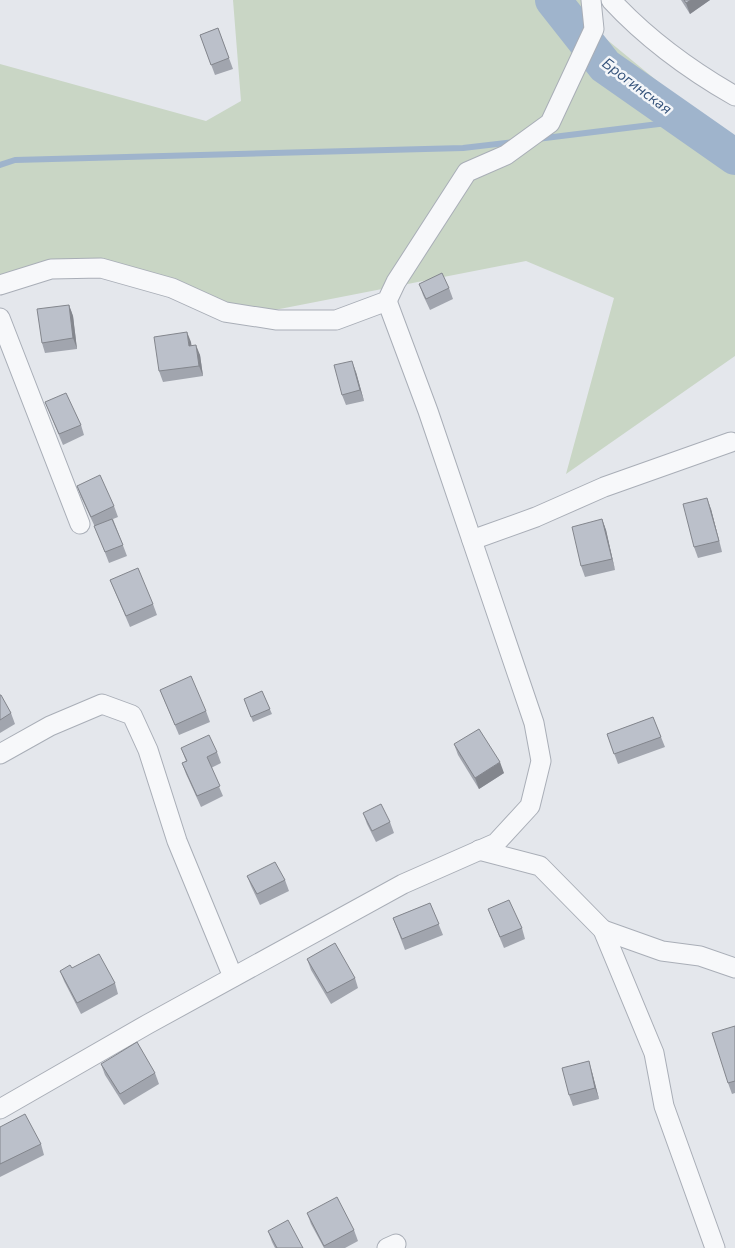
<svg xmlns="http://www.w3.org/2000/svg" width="735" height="1248" font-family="'Nunito Sans',sans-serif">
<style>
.green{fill:#c9d6c5}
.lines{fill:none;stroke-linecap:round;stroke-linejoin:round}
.stream{stroke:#9fb4cc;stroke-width:6}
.river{stroke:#9fb4cc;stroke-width:36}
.minor-casing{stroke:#a9aeb7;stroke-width:21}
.minor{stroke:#f7f8fa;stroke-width:19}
.wall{fill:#a1a5ae}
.shaded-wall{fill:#83868d}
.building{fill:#bbc0ca;stroke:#83868d}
.labels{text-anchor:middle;stroke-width:5;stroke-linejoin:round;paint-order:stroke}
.water-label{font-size:15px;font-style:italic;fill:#34527a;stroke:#f4f6f9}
</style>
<rect width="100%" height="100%" fill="#e4e7ec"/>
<!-- green -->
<polygon class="green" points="233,0 585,0 594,29 735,145 735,356 566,474 614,298 526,261 249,315 69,266 0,285 0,64 206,121 241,101"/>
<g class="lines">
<!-- stream -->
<g class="stream">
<polyline points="537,139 683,121"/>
<polyline points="0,165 15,160 463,148 515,142"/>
</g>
<!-- river -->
<polyline class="river" points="553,0 605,66 735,157"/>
<defs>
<g id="minor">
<path d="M611 0C648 40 688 69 735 96"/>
<polyline points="0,285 51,269 101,268 172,288 225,312 277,320 336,320 387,301 396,282 467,172 506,155 550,123 594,29 591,0"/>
<polyline points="0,318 80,524"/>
<polyline points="472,540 536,517 604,487 731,442"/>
<polyline points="0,754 50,726 102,704 132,715 148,750 177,841 233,977"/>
<polyline points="479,850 540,866 603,930 654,1053 664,1106 715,1248"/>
<polyline points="603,930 662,951 700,956 735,968"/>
<polyline points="0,1109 148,1024 403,884 496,843 530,806 541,761 534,723 428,411 387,301"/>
<polyline points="387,1248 396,1244"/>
</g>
</defs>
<!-- minor casing -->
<use href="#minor" class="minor-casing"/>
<!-- minor -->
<use href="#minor" class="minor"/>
</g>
<!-- wall -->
<g class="wall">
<polygon points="681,0 710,0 690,14"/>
<polygon points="218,28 233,69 215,75 200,35"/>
<polygon points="419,284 449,288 453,299 430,310 423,295"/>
<polygon points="69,305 73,316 77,349 45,353 42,343"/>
<polygon points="191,342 191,345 200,355 203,376 163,382 159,371"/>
<polygon points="356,372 364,401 346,405 342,395"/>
<polygon points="45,402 81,425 84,435 63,445"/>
<polygon points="77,486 114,506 118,517 113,519 127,556 109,563 95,527 81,497"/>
<polygon points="711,509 722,552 698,558 694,547"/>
<polygon points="602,519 606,530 615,570 585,577 581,566"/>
<polygon points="110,580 153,604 157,615 130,627"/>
<polygon points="160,690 206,711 210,722 179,735"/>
<polygon points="262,691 272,714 253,722 244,699"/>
<polygon points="0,695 11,713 15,724 0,733"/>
<polygon points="653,717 665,747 618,764 607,734"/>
<polygon points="454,744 504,773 479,789 458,755"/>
<polygon points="181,748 217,752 221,763 211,768 223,796 201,807 186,774 182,763 186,761"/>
<polygon points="363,813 390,822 394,833 376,842 367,824"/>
<polygon points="247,876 285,880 289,891 260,905 251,886"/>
<polygon points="430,903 443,935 405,950 393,918"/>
<polygon points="488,909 522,928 525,939 504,948"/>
<polygon points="307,959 355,978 358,988 331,1004 311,970"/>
<polygon points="72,968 115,983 118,994 81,1014 64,981 60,971"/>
<polygon points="735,1026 735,1093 732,1094 728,1083"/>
<polygon points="101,1064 155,1073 159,1084 124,1105 105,1075"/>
<polygon points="592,1072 599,1099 573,1106 569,1095"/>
<polygon points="0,1127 41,1144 44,1155 0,1177"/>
<polygon points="307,1213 354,1230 358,1241 345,1248 324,1248 311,1224"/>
<polygon points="268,1231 303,1248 275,1248 272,1242"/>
</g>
<!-- shaded-wall -->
<g class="shaded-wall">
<polygon points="691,0 710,0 690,14 686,3"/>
<polygon points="69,305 73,316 77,349 73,338"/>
<polygon points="187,332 191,342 193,356 189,346"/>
<polygon points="196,345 200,355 203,376 199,366"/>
<polygon points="352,361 356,372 364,401 360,390"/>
<polygon points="707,498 711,509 722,552 719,541"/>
<polygon points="602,519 606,530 615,570 612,559"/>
<polygon points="500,762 504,773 479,789 475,778"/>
<polygon points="589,1061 592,1072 599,1099 595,1088"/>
</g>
<!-- building -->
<g class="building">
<polygon points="684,0 691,0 686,3"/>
<polygon points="218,28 229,58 211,65 200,35"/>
<polygon points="442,273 449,288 426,299 419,284"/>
<polygon points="69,305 73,338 42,343 37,309"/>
<polygon points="187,332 189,346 196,345 199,366 159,371 154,337"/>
<polygon points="352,361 360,390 342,395 334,365"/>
<polygon points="66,393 81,425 59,434 45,402"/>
<polygon points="100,475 114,506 91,517 77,486"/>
<polygon points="707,498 719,541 694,547 683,504"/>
<polygon points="112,519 123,545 105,552 94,526"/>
<polygon points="602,519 612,559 581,566 572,527"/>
<polygon points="138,568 153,604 126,616 110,580"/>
<polygon points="191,676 206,711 175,725 160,690"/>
<polygon points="262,691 270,709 251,717 244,699"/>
<polygon points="0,695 1,695 11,713 0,720"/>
<polygon points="653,717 661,737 614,754 607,734"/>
<polygon points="479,729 500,762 475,778 454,744"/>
<polygon points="209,735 217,752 207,757 220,786 197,796 182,763 187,761 181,748"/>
<polygon points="381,804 390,822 372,831 363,813"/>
<polygon points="275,862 285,880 257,894 247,876"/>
<polygon points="509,900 522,928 500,937 488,909"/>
<polygon points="430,903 439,924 402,939 393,918"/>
<polygon points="335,943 355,978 327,993 307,959"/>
<polygon points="99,954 115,983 77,1003 60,971 70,965 72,968"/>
<polygon points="735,1026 735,1081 728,1083 712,1033"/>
<polygon points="137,1042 155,1073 120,1094 101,1064"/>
<polygon points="589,1061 595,1088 569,1095 562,1068"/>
<polygon points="25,1114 41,1144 0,1164 0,1127"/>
<polygon points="337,1197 354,1230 324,1246 307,1213"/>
<polygon points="288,1220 303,1248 277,1248 268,1231"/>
</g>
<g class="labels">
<!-- water labels -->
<g class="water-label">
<text transform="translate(637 86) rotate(37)" y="5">Брогинская</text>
</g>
</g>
</svg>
